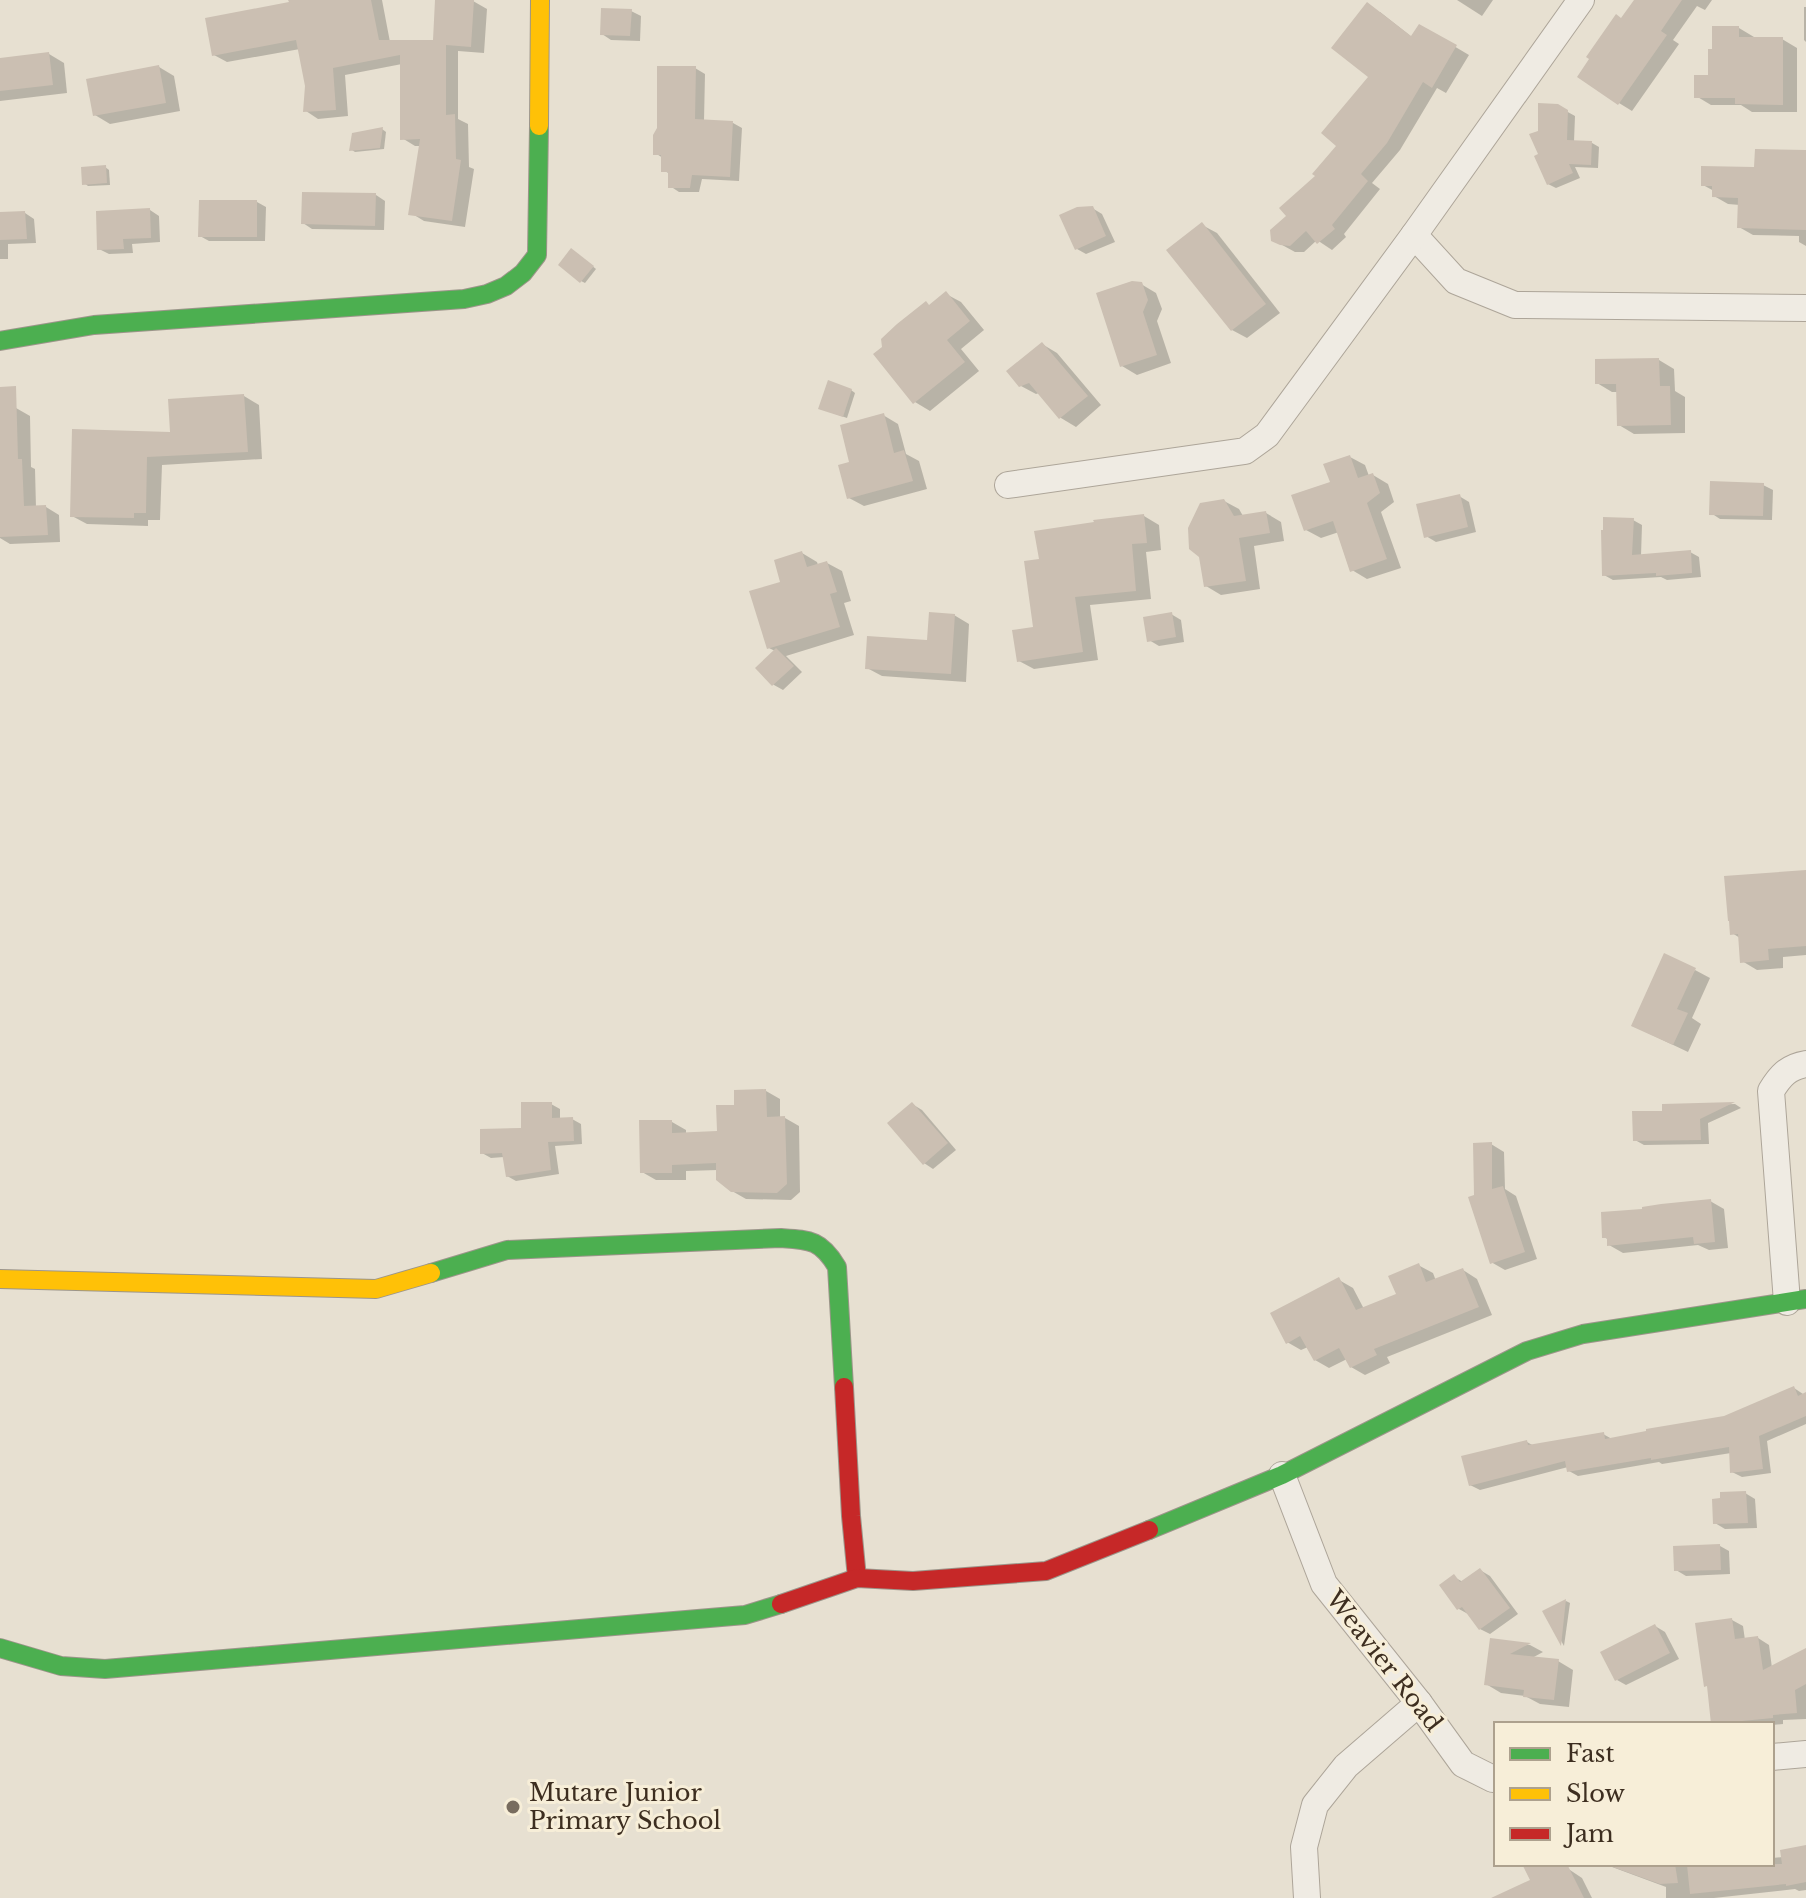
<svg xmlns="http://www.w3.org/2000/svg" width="1806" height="1898" font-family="'Libre Baskerville',serif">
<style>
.shadow{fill:#0003}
.building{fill:#cbbfb2}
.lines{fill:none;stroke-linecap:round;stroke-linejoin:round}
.street-casing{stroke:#ada599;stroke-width:28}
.fast-casing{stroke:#9c958a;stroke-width:20}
.slow-casing{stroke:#9c958a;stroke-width:20}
.jam-casing{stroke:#9c958a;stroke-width:20}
.street{stroke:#efebe3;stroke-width:26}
.fast{stroke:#4caf50;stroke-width:18}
.slow{stroke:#ffc107;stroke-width:18}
.jam{stroke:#c62828;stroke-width:18}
.poi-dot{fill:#786c5e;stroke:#f7eed8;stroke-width:3}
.labels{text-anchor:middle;stroke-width:6;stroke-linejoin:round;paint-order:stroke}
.street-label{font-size:24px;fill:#3d2e20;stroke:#f7eed8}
.poi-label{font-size:24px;fill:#3d2e20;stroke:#f7eed8;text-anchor:start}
</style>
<rect width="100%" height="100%" fill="#e7e0d1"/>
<!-- shadow -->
<g class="shadow">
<polygon points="290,0 382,0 390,42 435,42 437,0 473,1 487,9 484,53 458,51 458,119 468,124 469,167 474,169 465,227 424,221 411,213 421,146 415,146 402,138 402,64 345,75 348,116 318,119 306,111 307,85 300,49 227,62 214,55 291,4"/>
<polygon points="1457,0 1493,0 1482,16"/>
<polygon points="1636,0 1712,0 1705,10 1697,6 1673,40 1679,44 1632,111 1619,103 1622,20"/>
<polygon points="1804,7 1806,7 1806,42 1804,40"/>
<polygon points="631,11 641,16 640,41 611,40 602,34"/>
<polygon points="1380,12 1413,38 1420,26 1469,55 1446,93 1437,88 1400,150 1372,183 1380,189 1344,234 1346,237 1332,250 1317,240 1304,252 1295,252 1273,240 1339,145 1371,76"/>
<polygon points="1739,28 1754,37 1754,39 1782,39 1797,48 1797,112 1752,112 1741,105 1711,105 1696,96 1710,77"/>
<polygon points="49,54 64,63 67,93 0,101 0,60"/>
<polygon points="159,67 174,76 180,111 110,124 95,115"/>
<polygon points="695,68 705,74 704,121 733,123 742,128 739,181 702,179 699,192 679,192 670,186 670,174 663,170 663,158 655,153"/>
<polygon points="1557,106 1575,116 1574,142 1592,143 1599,147 1598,168 1575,167 1580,178 1556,188 1548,184 1541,155 1540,132"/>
<polygon points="382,129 386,132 384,149 355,152 352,150"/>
<polygon points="1806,153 1806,246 1799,242 1799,236 1753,235 1739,227 1740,205 1728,204 1714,196 1714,191 1703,185"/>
<polygon points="105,167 109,170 110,185 88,186 84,183"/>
<polygon points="376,195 385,201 384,230 312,229 303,223"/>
<polygon points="257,202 266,207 265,241 209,241 200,236"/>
<polygon points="1092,208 1102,214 1115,242 1086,254 1077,249"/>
<polygon points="150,210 159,216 160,242 132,244 133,253 109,254 99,249"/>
<polygon points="25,213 34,219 36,243 8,244 8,259 0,259 0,214"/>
<polygon points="1202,225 1217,233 1280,313 1247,338 1232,330"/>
<polygon points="576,253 596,269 585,283 581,281"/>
<polygon points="1141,284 1156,293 1162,309 1157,321 1171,363 1137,375 1122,366"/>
<polygon points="946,294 961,302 984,330 961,349 979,371 930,411 915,402 931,306"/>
<polygon points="1042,344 1057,353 1101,405 1076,427 1061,418 1039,393 1036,394 1021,386"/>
<polygon points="1659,360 1674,369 1675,391 1685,397 1685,433 1634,434 1619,425 1618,392 1612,392 1597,383"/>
<polygon points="851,390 855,393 847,418 824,410"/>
<polygon points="244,396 259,405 262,459 162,465 160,520 148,520 148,526 87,524 72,516 172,434"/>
<polygon points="16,408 30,416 31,467 35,469 36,508 46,507 59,515 60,542 10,544 0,538 0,409"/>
<polygon points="883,415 898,424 906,454 919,461 927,489 864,506 849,498 852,463"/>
<polygon points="1350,457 1365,465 1369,476 1373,475 1388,484 1394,502 1381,512 1401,568 1367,579 1352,570 1339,532 1321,538 1306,530 1332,483"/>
<polygon points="1763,485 1773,490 1772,520 1720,519 1711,513"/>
<polygon points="1459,496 1469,502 1476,532 1436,542 1426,536"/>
<polygon points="1224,501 1239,509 1243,516 1266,513 1281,522 1284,541 1254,546 1260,589 1221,595 1206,586 1201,556"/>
<polygon points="1144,516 1159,525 1161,550 1146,552 1151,599 1090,605 1098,660 1034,669 1019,661 1036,628 1041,561"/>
<polygon points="1633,520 1642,525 1641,556 1690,552 1699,557 1701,577 1667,580 1661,577 1613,580 1604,575"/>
<polygon points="802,553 817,562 818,565 827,563 842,571 851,601 844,603 854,635 786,656 802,672 783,690 774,685 757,668 775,651 769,648 783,584"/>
<polygon points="1171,614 1181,620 1184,642 1159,646 1149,640"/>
<polygon points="954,615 969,624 966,682 882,676 867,668 929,642"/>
<polygon points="1806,872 1806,955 1783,957 1783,968 1757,970 1742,961 1740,938 1732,933"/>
<polygon points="1695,970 1710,978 1692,1018 1701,1024 1688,1052 1648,1033"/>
<polygon points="766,1091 780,1099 780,1118 785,1118 799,1126 800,1192 791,1200 746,1199 732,1191 718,1170 686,1171 686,1180 656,1180 642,1172 672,1122 686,1130 686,1134 719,1133 736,1107"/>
<polygon points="551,1104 560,1109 560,1119 572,1119 581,1124 582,1144 555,1146 559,1174 516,1181 507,1176 504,1157 491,1158 482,1153 523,1130"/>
<polygon points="912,1104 922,1110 956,1150 933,1169 924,1163"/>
<polygon points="1735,1104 1741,1108 1708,1123 1709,1144 1644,1145 1635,1140 1664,1113 1664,1106"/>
<polygon points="1491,1144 1504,1152 1505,1189 1516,1196 1537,1259 1505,1270 1491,1262"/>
<polygon points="1710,1201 1724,1209 1728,1248 1709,1250 1698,1245 1623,1253 1609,1245 1609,1240 1604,1237"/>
<polygon points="1418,1265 1433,1273 1436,1281 1463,1270 1477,1279 1492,1315 1387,1357 1390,1363 1365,1375 1351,1367 1347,1359 1329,1368 1315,1360 1308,1347 1301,1350 1287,1342 1339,1280 1353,1288 1364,1309 1398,1295"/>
<polygon points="1794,1388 1806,1396 1806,1424 1767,1441 1771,1473 1742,1477 1732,1472 1731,1453 1662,1464 1659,1462 1578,1476 1569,1471 1568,1467 1480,1490 1470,1485 1527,1442 1534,1446 1603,1434 1612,1439 1724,1418"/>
<polygon points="1745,1493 1755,1499 1757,1528 1725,1529 1715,1523"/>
<polygon points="1720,1546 1729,1551 1730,1574 1686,1576 1676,1570"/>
<polygon points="1480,1570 1490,1576 1518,1614 1490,1634 1480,1629 1468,1614 1459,1609 1454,1577 1463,1582"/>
<polygon points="1566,1601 1570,1603 1564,1646 1545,1612"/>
<polygon points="1732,1620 1743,1626 1745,1640 1758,1638 1769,1645 1772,1668 1806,1650 1806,1719 1783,1720 1783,1724 1772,1725 1713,1724 1709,1687 1706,1685"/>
<polygon points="1655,1626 1665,1632 1679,1659 1626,1685 1617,1680"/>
<polygon points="1491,1640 1530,1645 1543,1652 1532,1658 1558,1661 1573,1670 1569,1707 1540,1704 1525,1696 1501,1693 1486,1684"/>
<polygon points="1806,1847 1806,1890 1799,1891 1795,1889 1714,1898 1666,1898 1666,1887 1604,1864 1697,1864 1698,1866 1716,1864 1772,1864 1772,1858 1783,1857"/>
<polygon points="1524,1864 1561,1864 1582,1878 1592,1898 1496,1898 1532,1881"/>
</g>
<!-- building -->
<g class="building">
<polygon points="288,0 371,0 379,40 433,40 435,0 474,0 471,47 446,45 446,115 455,114 456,159 461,160 452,221 408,215 420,139 400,140 400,55 333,68 336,110 303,112 305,86 296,40 212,56 205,18 289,2"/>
<polygon points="1634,0 1682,0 1661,31 1667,35 1618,105 1577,77 1589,59 1586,57 1616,14 1621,18"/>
<polygon points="1367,2 1411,36 1419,24 1457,45 1432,88 1423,82 1387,143 1361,174 1368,181 1332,225 1335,229 1317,244 1306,231 1290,246 1280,245 1271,241 1270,230 1286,216 1279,208 1315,176 1312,174 1336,146 1321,133 1368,77 1331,48"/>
<polygon points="601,8 632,9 630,36 600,35"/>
<polygon points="1712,26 1739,26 1739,37 1783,37 1783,105 1735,104 1735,98 1694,98 1694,75 1708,75 1708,49 1712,49"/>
<polygon points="49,52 53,85 0,91 0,58"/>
<polygon points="159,65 166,103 93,116 86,79"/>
<polygon points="657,66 696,66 695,119 733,121 730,177 692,175 690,188 668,188 668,172 661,172 661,155 653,155 653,135 657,128"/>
<polygon points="1538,103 1558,104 1568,110 1567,140 1592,141 1591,165 1569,164 1573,173 1547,185 1534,156 1538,154 1529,134 1538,131"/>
<polygon points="383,127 380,148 349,151 352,133"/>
<polygon points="1755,149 1806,150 1806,230 1737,228 1738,198 1712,197 1712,186 1701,186 1701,166 1754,167"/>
<polygon points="106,165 107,183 82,185 81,167"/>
<polygon points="302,192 376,193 375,226 301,224"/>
<polygon points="199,200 257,200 257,237 198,237"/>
<polygon points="1093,206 1106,236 1075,250 1059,215 1077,207"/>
<polygon points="150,208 151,238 123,239 124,249 97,250 96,211"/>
<polygon points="25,211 27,239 0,240 0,212"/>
<polygon points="1202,222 1266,304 1231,331 1166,250"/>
<polygon points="571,248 594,266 580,283 558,265"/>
<polygon points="1132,281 1142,282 1148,300 1143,312 1157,355 1120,367 1096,293"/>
<polygon points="946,291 970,321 947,340 965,362 913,404 873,354 882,347 881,339 897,324 926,301 929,305"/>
<polygon points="1042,342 1088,396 1059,419 1029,383 1019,387 1006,371"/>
<polygon points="1659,358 1660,386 1670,386 1671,425 1617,426 1616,384 1595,384 1595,359"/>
<polygon points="828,380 852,389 843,417 818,409"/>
<polygon points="16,386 18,459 22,459 24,506 46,505 48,535 0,537 0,387"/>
<polygon points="244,394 248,452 147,457 146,513 134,513 134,518 70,517 72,429 170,432 168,399"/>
<polygon points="884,413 894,453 904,450 913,481 847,499 838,465 849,462 840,425"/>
<polygon points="1350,455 1358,478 1373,473 1380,493 1367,503 1387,559 1350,572 1333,521 1304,531 1291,495 1330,482 1323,464"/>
<polygon points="1710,481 1764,483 1763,516 1709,515"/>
<polygon points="1460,494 1468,527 1424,538 1416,504"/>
<polygon points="1224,499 1234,516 1266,511 1270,533 1239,538 1246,581 1204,587 1199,557 1189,549 1188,528 1200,503"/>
<polygon points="1144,514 1147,543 1132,544 1136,591 1075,597 1083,652 1017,662 1012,630 1033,627 1024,561 1039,559 1034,531 1094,522 1093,520"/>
<polygon points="1603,517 1634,518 1632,555 1691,550 1692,573 1656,576 1656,573 1602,576 1601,530 1603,530"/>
<polygon points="802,551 807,567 827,561 837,592 830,594 840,627 767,649 749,591 780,582 774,560"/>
<polygon points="929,612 955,614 951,674 865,669 867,636 927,640"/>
<polygon points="1172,612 1176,637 1147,642 1143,617"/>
<polygon points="776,648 794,666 772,686 755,668"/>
<polygon points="1806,870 1806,946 1768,949 1769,960 1740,963 1738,934 1730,935 1729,921 1728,921 1724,876"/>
<polygon points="1664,953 1696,968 1677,1009 1688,1013 1673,1045 1631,1026"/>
<polygon points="766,1089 767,1117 785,1116 787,1184 777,1193 731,1192 716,1180 716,1163 672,1165 672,1173 640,1173 639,1120 672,1120 672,1133 717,1131 716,1105 734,1105 734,1090"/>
<polygon points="521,1102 552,1102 552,1118 573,1117 574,1141 548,1142 551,1170 506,1177 502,1153 480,1154 480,1129 521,1128"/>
<polygon points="912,1102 948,1143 923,1165 887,1123"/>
<polygon points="1735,1102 1700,1119 1701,1140 1633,1141 1632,1111 1662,1111 1662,1104"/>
<polygon points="1492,1142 1492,1189 1503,1186 1525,1252 1490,1264 1468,1197 1474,1195 1473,1143"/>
<polygon points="1711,1199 1715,1242 1694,1244 1693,1237 1607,1246 1607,1238 1602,1238 1601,1212 1642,1209 1642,1207 1661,1204"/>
<polygon points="1419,1263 1426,1282 1463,1268 1479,1307 1374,1349 1377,1355 1350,1368 1339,1348 1314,1361 1300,1336 1286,1344 1270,1313 1339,1277 1356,1310 1396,1294 1388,1276"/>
<polygon points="1794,1386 1798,1396 1806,1392 1806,1416 1759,1436 1763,1469 1730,1473 1729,1447 1651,1460 1651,1458 1567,1472 1565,1461 1469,1486 1461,1456 1527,1440 1528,1445 1604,1432 1605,1439 1646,1431 1646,1429 1724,1416"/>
<polygon points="1746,1491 1748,1523 1713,1524 1712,1499 1720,1498 1720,1492"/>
<polygon points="1720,1544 1721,1570 1674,1571 1673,1546"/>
<polygon points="1480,1568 1510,1608 1479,1630 1462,1607 1457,1610 1439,1585 1454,1574 1460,1582"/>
<polygon points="1566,1599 1561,1646 1542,1611"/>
<polygon points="1732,1618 1735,1639 1758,1636 1763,1670 1806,1648 1806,1684 1795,1690 1797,1713 1773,1715 1773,1718 1711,1724 1707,1686 1704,1687 1695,1623"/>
<polygon points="1655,1624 1670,1653 1615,1681 1600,1652"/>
<polygon points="1490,1638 1531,1643 1510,1654 1559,1659 1554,1700 1523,1697 1524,1690 1484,1685"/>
<polygon points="1806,1845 1806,1882 1786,1886 1786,1884 1690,1894 1687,1865 1782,1864 1780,1850"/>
<polygon points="1522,1864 1567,1864 1584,1898 1491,1898 1530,1880"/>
<polygon points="1611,1864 1675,1864 1678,1883 1660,1884 1610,1866"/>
</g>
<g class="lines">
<defs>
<g id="street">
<polyline points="1414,235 1456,281 1515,305 1806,308"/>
<polyline points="1008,485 1245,451 1267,435 1414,235 1581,0"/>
<path d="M1787 1302 1771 1091C1780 1076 1788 1067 1806 1064"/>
<polyline points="1282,1475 1324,1584 1419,1703 1463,1764 1493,1779 1496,1779"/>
<polyline points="1772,1757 1806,1754"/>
<polyline points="1307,1898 1304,1847 1315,1805 1346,1766 1419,1703"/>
</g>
<g id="fast">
<polyline points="0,341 94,325 464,299 487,294 506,286 523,273 537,255 539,126"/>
<path d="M431 1273 507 1250 781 1238C810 1240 821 1240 837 1267L844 1387"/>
<polyline points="1149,1530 1282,1475 1527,1351 1583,1334 1806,1299"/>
<polyline points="0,1648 61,1666 105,1669 745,1615 781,1604"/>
</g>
<g id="slow">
<polyline points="539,126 540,0"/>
<polyline points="0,1279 376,1289 431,1273"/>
</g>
<g id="jam">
<polyline points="844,1387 851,1516 857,1578"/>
<polyline points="781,1604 857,1578 913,1581 1046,1571 1149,1530"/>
</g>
</defs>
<!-- street casing -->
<use href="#street" class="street-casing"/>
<!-- fast casing -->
<use href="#fast" class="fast-casing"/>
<!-- slow casing -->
<use href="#slow" class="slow-casing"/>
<!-- jam casing -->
<use href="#jam" class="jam-casing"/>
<!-- street -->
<use href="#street" class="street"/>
<!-- fast -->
<use href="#fast" class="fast"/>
<!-- slow -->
<use href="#slow" class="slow"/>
<!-- jam -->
<use href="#jam" class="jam"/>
</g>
<!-- markers -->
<circle class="poi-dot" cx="513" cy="1807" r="8"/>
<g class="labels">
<!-- street labels -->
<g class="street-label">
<text transform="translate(1384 1661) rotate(52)" y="8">Weavier Road</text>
</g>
<!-- poi labels -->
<g class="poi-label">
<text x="529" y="1801">Mutare Junior<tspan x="529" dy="28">Primary School</tspan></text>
</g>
</g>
<!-- legend -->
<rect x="1494" y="1722" width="280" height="144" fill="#f7eed8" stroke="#ada18e" stroke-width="2"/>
<rect x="1510" y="1748" width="40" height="12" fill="#4caf50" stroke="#ada18e" stroke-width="2"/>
<text x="1566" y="1762" font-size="24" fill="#3d2e20">Fast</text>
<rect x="1510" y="1788" width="40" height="12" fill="#ffc107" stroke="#ada18e" stroke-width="2"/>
<text x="1566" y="1802" font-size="24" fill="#3d2e20">Slow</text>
<rect x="1510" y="1828" width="40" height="12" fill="#c62828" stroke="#ada18e" stroke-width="2"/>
<text x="1566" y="1842" font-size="24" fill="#3d2e20">Jam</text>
</svg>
